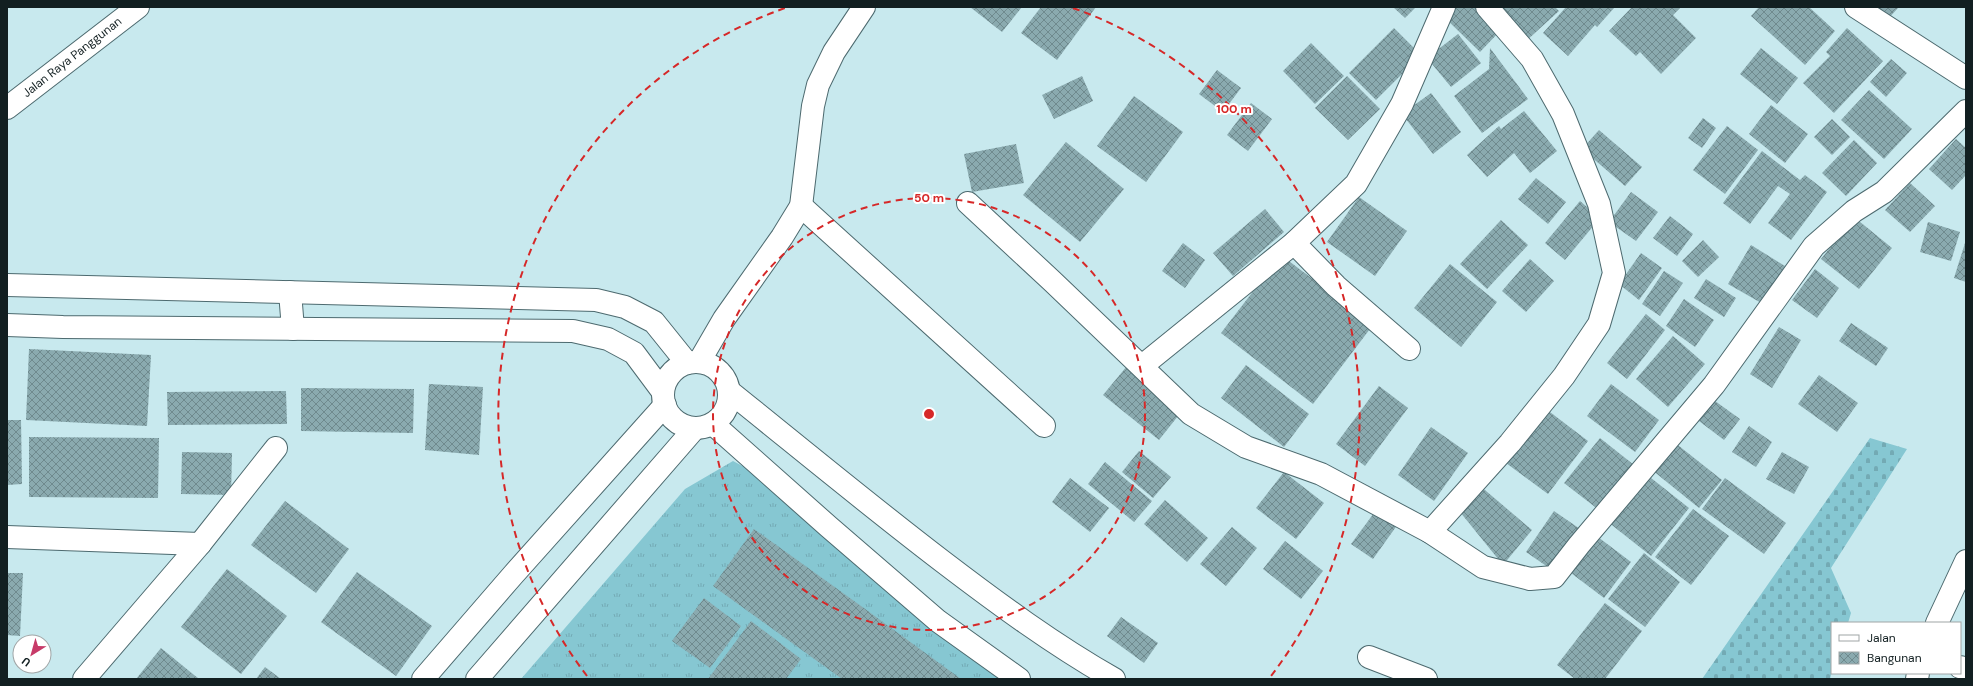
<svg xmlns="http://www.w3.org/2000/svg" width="1973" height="686" font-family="'DM Sans',sans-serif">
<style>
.grass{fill:url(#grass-tufts)}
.cemetery{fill:url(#cemetery-stones)}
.building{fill:url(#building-cross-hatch)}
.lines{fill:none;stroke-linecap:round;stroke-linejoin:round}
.minor-casing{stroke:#4d6a6f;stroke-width:24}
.tertiary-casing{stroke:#4d6a6f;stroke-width:24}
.minor{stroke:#fff;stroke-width:22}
.tertiary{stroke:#fff;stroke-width:22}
.ring{fill:none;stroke:#d62828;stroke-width:2;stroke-dasharray:7 5}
.labels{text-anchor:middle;stroke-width:4;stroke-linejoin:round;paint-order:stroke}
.street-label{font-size:12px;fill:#121f21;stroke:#fff}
.centre{fill:#d62828;stroke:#fff;stroke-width:2}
.ring-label{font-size:12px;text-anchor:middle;font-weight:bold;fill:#d62828;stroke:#fff;stroke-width:4;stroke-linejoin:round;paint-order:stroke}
</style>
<defs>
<pattern id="grass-tufts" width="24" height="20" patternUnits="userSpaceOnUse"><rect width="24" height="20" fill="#86c7d2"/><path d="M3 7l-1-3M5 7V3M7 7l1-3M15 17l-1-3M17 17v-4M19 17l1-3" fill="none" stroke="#73aab4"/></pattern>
<pattern id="cemetery-stones" width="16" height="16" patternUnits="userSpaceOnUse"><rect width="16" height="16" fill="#86c7d2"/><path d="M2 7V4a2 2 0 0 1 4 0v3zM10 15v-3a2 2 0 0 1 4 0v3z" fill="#73aab4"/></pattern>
<pattern id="building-cross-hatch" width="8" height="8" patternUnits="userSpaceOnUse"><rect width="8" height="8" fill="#8aaaaf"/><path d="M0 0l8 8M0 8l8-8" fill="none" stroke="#6f8a8e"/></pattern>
</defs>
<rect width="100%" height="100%" fill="#c8e9ee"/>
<!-- grass -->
<polygon class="grass" points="733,461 794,493 874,567 1029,679 521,679 685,489"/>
<!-- cemetery -->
<polygon class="cemetery" points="1870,438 1907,449 1831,568 1851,613 1848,623 1832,623 1832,671 1830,679 1702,679"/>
<!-- building -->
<g class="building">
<polygon points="970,7 1022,7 1002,32"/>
<polygon points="1041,7 1096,7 1057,60 1021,33"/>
<polygon points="1393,7 1416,7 1405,18"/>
<polygon points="1450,7 1478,7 1501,30 1480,52 1442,15"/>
<polygon points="1504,7 1555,7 1559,11 1526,41 1499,12"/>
<polygon points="1566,7 1615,7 1597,27 1595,25 1568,56 1543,33"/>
<polygon points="1632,7 1681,7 1673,15 1696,38 1661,74 1640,52 1636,56 1609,31"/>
<polygon points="1759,7 1809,7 1835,31 1805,65 1751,16"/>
<polygon points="1870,7 1899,7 1886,21"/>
<polygon points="1394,28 1421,55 1376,100 1349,73"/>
<polygon points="1847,28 1883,61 1834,113 1803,83 1830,56 1826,52"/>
<polygon points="1458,34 1481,63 1451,87 1427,58"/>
<polygon points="1311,43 1344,76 1315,104 1283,71"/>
<polygon points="1490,48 1528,99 1482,133 1454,96 1489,69"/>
<polygon points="1761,48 1798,78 1777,104 1740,74"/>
<polygon points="1891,59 1907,73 1886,97 1870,82"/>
<polygon points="1217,70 1241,88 1223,112 1199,94"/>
<polygon points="1082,76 1093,101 1054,119 1042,95"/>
<polygon points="1347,76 1380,109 1348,140 1315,108"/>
<polygon points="1869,90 1912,129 1884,159 1841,120"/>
<polygon points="1431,93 1461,132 1433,154 1402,114"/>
<polygon points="1134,96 1183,132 1146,182 1097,146"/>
<polygon points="1251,103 1272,119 1248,151 1227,135"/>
<polygon points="1771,105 1808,134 1785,163 1749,134"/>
<polygon points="1524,111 1557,151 1530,173 1514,153 1487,177 1467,155 1499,126 1501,129"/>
<polygon points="1703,118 1716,128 1702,148 1688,138"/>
<polygon points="1832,119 1850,137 1832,155 1814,137"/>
<polygon points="1727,126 1758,150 1725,194 1693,170"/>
<polygon points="1599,130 1642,167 1625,186 1582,149"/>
<polygon points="1956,139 1966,148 1966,175 1952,190 1929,169"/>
<polygon points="1854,140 1877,163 1846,196 1822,173"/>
<polygon points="1066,142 1124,189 1080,242 1023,195"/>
<polygon points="1016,144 1024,183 972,192 964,154"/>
<polygon points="1762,151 1800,180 1805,175 1827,192 1791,240 1768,223 1790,194 1778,186 1750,224 1723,203"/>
<polygon points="1536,178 1566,202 1548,224 1518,199"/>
<polygon points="1910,183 1935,206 1910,232 1885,210"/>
<polygon points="1631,192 1658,212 1636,241 1609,222"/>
<polygon points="1359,197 1407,231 1375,276 1327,242"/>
<polygon points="1580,201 1600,218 1565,260 1545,243"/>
<polygon points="1265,209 1284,232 1233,276 1213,253"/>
<polygon points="1670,216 1693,234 1677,256 1653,238"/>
<polygon points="1854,217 1892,248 1859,289 1821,259"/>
<polygon points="1501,220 1528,245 1487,289 1460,264"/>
<polygon points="1928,222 1960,232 1951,261 1920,252"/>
<polygon points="1703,240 1719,257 1698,277 1682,261"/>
<polygon points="1183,243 1205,260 1185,288 1162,271"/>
<polygon points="1965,243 1966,244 1966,282 1954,278"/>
<polygon points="1751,245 1785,266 1763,304 1728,284"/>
<polygon points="1641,253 1662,268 1639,300 1619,284"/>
<polygon points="1281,255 1373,325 1313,404 1221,333"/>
<polygon points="1530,259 1554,281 1526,312 1502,291"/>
<polygon points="1450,264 1497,302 1461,347 1414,308"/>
<polygon points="1815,269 1839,288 1817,318 1792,300"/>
<polygon points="1664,271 1683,283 1660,316 1642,304"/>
<polygon points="1706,279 1736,298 1724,317 1694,298"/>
<polygon points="1684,299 1714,320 1695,347 1666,326"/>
<polygon points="1646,314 1665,330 1627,379 1607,363"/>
<polygon points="1851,323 1888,348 1876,366 1839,341"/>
<polygon points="1779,327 1801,340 1772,388 1750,374"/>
<polygon points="1673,336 1705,364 1668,407 1636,379"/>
<polygon points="29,349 151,355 147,426 26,420"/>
<polygon points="1246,365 1309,414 1284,447 1221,398"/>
<polygon points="1127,366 1182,411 1159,440 1103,395"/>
<polygon points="1819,375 1858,403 1837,432 1798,404"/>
<polygon points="429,384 483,387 479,455 425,450"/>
<polygon points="1611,384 1659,420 1635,452 1587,416"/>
<polygon points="1379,386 1408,408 1365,466 1336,444"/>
<polygon points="301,388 414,389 413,433 301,431"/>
<polygon points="286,391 287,424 168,425 167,392"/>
<polygon points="1715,401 1740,419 1724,440 1699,421"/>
<polygon points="1546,409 1588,441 1548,494 1506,463"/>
<polygon points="7,420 21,420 22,484 7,485"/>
<polygon points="1749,426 1772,442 1756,467 1732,452"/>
<polygon points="1431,427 1468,453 1434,501 1398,475"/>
<polygon points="29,437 159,438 158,498 29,497"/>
<polygon points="1600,438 1634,465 1599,510 1564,483"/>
<polygon points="1674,442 1722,480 1699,508 1652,470"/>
<polygon points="1139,451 1171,477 1153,498 1122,472"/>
<polygon points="182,452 232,453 231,495 181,494"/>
<polygon points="1782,452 1809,467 1794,494 1766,479"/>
<polygon points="1105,462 1152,501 1134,522 1088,484"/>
<polygon points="1284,472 1324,503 1296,539 1256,508"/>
<polygon points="1646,474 1689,508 1651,556 1608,522"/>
<polygon points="1070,478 1109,508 1090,532 1052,502"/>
<polygon points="1725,478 1786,523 1764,554 1702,509"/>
<polygon points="1479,485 1532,530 1503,565 1460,512"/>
<polygon points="1165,500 1208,538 1187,562 1144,524"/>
<polygon points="285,501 349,549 316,593 251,545"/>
<polygon points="1377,509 1398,524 1373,559 1351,544"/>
<polygon points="1693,509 1729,536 1691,585 1655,557"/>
<polygon points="1554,511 1583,531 1555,572 1526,552"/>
<polygon points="1232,527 1257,548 1226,586 1200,564"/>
<polygon points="754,529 861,606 961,679 842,679 713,586"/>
<polygon points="1594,534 1631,562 1604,598 1567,570"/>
<polygon points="1285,541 1323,571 1301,599 1263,569"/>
<polygon points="1644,553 1680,582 1645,627 1608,599"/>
<polygon points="227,569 287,616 241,674 181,627"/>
<polygon points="357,572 432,626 396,676 321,622"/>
<polygon points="7,573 23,573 20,636 7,635"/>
<polygon points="704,598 741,626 710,668 672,641"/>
<polygon points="1605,603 1642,631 1605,679 1575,679 1557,665"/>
<polygon points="1121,617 1158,643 1144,663 1107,636"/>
<polygon points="751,621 801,659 786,679 708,679"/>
<polygon points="161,648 199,679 136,679"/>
<polygon points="265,667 281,679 256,679"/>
</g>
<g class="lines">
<defs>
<g id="minor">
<polyline points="1856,7 1966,78"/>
<polyline points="968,203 1052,281 1191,414 1246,447 1321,474 1430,532 1483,567 1530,579 1554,577 1579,545 1714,385 1814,246 1854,211 1884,192 1966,111"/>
<polyline points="801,206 1044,426"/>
<polyline points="1294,243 1336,286 1409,349"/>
<polyline points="699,362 724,319 782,237 801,206 813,106 818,85 834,52 864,7"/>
<polyline points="1142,366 1294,243 1356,184 1402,104 1444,7"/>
<polyline points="1430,532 1510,443 1564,376 1599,324 1614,273 1599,204 1563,114 1532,59 1487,7"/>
<polyline points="7,537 200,544"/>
<polyline points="1937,623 1966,561"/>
<polyline points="1369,657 1426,679"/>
<polyline points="1960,667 1966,669"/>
<polyline points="84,679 200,544 276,448"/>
<polyline points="423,679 513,575 665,405"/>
<polyline points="477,679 695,428"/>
<polyline points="1917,679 1918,673"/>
</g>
<g id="tertiary">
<polyline points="7,108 138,7"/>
<polyline points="7,285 596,300 625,307 654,322 687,363"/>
<polyline points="290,292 293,329"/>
<polyline points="7,325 63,327 573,331 608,339 634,353 663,392"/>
<circle cx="696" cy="395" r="33"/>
<path d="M729 391C800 448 870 506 942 561 997 603 1054 645 1114 679"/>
<polyline points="713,424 829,527 938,621 1019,679"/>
</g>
</defs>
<!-- minor casing -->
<use href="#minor" class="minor-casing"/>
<!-- tertiary casing -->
<use href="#tertiary" class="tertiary-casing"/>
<!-- minor -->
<use href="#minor" class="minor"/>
<!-- tertiary -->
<use href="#tertiary" class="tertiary"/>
</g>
<!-- distance rings -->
<g class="ring">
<circle cx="929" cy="414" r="216"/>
<path d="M587 676A431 431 0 0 1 785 8M1073 8A431 431 0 0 1 1271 676"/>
</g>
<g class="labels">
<!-- street labels -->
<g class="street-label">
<text transform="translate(72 57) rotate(-38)" y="4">Jalan Raya Panggunan</text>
</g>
</g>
<circle cx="929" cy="414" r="6" class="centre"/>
<g class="ring-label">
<text x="1234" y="113">100 m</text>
<text x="929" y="202">50 m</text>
</g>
<!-- border -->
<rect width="1973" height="686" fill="none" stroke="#121f21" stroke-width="16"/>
<!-- legend -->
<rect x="1831" y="622" width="130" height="52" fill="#ffffff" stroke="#a0a5a6"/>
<rect x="1839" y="635" width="20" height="6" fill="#ffffff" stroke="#a0a5a6"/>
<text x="1867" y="642" font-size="12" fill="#121f21">Jalan</text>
<rect x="1839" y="652" width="20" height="12" fill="url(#building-cross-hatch)" stroke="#a0a5a6"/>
<text x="1867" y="662" font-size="12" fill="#121f21">Bangunan</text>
<!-- north arrow -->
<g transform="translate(32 654) rotate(217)"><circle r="19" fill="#ffffff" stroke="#a0a5a6"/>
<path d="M0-3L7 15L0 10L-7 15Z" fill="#c73a68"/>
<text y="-6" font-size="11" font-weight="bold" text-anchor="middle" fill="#121f21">U</text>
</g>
</svg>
